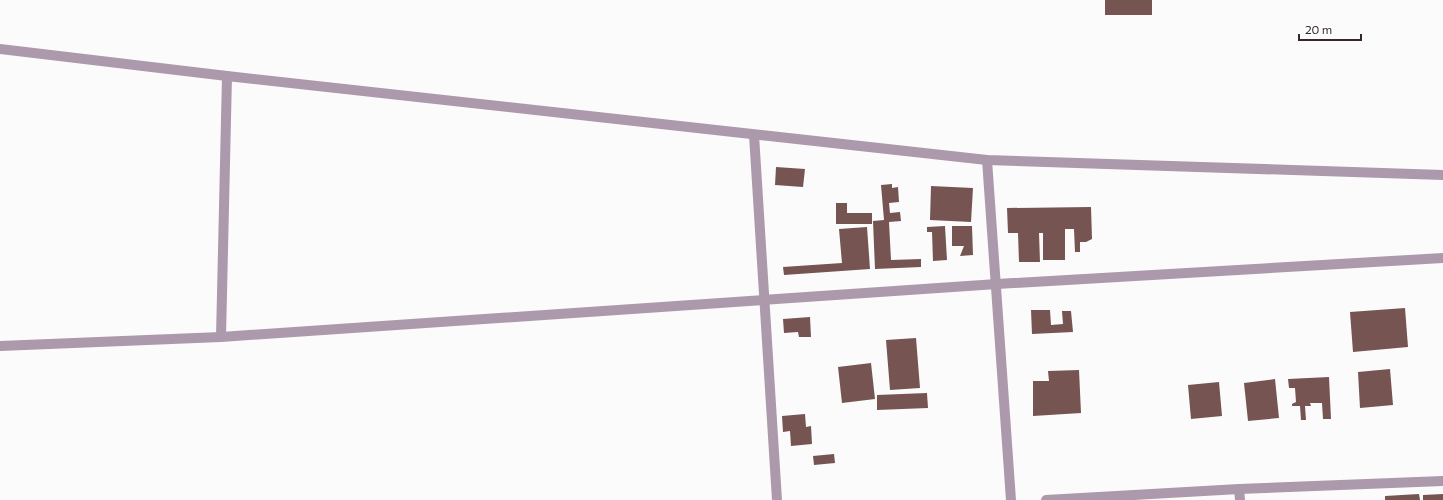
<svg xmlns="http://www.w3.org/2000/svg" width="1443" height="500" font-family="Commissioner,sans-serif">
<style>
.building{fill:#755452}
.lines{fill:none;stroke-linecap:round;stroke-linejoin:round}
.minor{stroke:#ac99ab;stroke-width:10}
</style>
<rect width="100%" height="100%" fill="#fbfbfb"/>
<!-- building -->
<g class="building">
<rect x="1105" y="0" width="47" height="15"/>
<polygon points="776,167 805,169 803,187 775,185"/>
<polygon points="892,184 892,188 898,187 899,202 889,203 890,213 900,212 901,221 889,222 891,260 921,259 921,267 875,269 873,221 884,220 881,185"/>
<polygon points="931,186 973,188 971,222 930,220"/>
<polygon points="836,203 847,203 847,213 872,213 872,224 836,224"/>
<polygon points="1091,207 1092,239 1086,242 1080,242 1080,252 1075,252 1074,229 1065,229 1065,260 1043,260 1043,233 1039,233 1040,262 1019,262 1018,233 1008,233 1007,208"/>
<polygon points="945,226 947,260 933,261 932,232 927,232 927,227"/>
<polygon points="952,226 972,226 973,255 960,256 964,246 952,246"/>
<polygon points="867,227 870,269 784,275 783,267 842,263 839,229"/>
<polygon points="1405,308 1408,347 1353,352 1350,312"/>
<polygon points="1031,310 1050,310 1051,325 1063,324 1062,311 1071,311 1073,332 1032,334"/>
<polygon points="810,317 811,337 799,337 798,332 784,333 783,319"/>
<polygon points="916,338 920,388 890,390 886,340"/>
<polygon points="871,363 875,399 842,403 838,367"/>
<polygon points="1390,369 1393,405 1360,408 1358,372"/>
<polygon points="1079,370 1081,413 1033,416 1033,381 1049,381 1048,371"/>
<polygon points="1329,377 1331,419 1323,419 1322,403 1310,403 1311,406 1305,406 1306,420 1301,420 1300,406 1292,406 1292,404 1296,402 1295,388 1289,388 1288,379"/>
<polygon points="1275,379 1279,418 1248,421 1244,383"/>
<polygon points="1219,382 1222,416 1191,419 1188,385"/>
<polygon points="927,393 928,408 877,410 877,395"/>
<polygon points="805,414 806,427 811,426 812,444 791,446 790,431 783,432 782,416"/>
<polygon points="834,454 835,463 814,465 813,456"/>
<polygon points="1419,494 1420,500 1385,500 1385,496"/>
<polygon points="1443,494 1443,500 1423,500 1423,495"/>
</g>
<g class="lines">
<!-- minor -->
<g class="minor">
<polyline points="0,49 227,76 987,160 1443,175"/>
<polyline points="754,135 777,500"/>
<polyline points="987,160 1011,500"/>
<polyline points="221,337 227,76"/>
<polyline points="0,346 221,337 997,284 1443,258"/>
<polyline points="1239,489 1240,500"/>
<polyline points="1046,500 1239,489 1443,481"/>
</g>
</g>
<!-- scale -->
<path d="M1299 34v6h62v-6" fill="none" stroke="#34262b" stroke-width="2"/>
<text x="1305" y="34" font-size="12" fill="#34262b" stroke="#ffffff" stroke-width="3" paint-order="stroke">20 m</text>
</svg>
